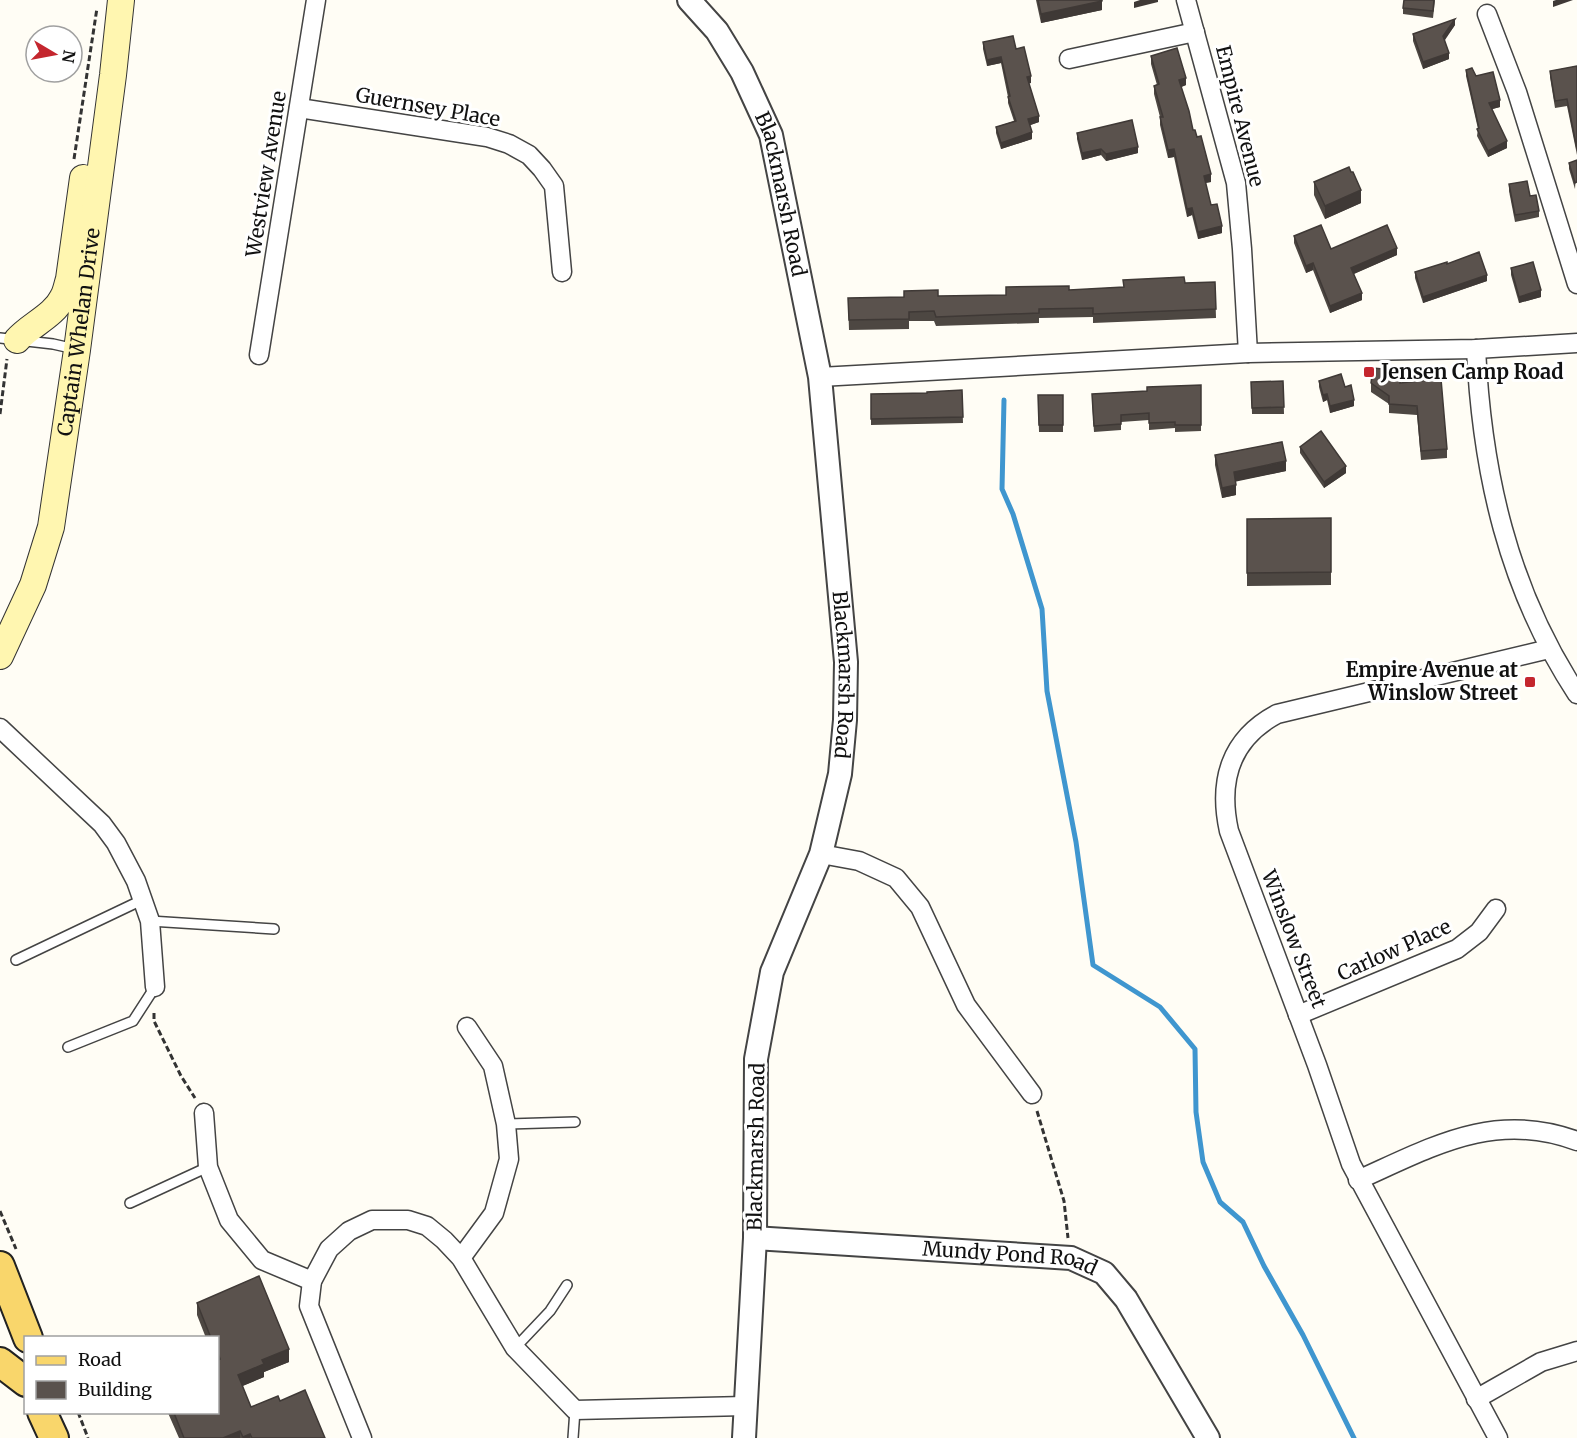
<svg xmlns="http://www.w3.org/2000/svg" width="1577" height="1438" font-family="Merriweather,serif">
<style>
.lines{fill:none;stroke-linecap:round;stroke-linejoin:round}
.stream{stroke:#3f96cf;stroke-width:5}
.service-casing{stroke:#444;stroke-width:12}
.minor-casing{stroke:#444;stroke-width:21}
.tertiary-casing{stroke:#444;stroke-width:26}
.secondary-casing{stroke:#333;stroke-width:28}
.primary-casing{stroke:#222;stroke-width:32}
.path{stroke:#333;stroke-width:3;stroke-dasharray:6 3;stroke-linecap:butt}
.service{stroke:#fff;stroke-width:9}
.minor{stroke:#fff;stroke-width:18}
.tertiary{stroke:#fff;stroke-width:22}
.secondary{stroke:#fff6b0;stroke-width:26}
.primary{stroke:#f9d66b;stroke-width:28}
.wall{fill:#4d4742}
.shaded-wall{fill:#3f3936}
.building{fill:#5a524d;stroke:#3f3936;stroke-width:1.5}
.poi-dot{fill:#c4262e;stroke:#fff;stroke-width:2}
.labels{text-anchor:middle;stroke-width:6;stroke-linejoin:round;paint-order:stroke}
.street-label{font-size:20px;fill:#111;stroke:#fff}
.poi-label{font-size:20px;font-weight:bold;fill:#111;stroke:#fff;text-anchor:start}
</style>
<rect width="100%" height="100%" fill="#fffdf5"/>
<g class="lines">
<!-- stream -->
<polyline class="stream" points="1004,400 1002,489 1013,514 1042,609 1047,691 1076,842 1093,965 1160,1007 1195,1049 1196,1112 1203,1162 1220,1202 1243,1222 1264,1266 1303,1335 1354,1438"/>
<defs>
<g id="service">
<polyline points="0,338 53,344 75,349"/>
<polyline points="150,921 274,929"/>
<polyline points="16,960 142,900"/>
<polyline points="68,1047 133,1021 155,987"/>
<polyline points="506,1124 575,1122"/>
<polyline points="130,1203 208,1167"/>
<polyline points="515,1348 550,1311 567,1285"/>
<polyline points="573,1438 575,1410"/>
</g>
<g id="minor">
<polyline points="1186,0 1236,183 1242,249 1248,353"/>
<polyline points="1487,14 1517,92 1577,284"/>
<polyline points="1069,59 1195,32"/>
<polyline points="299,108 487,137 509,144 529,155 542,169 554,186 562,272"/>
<path d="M1476 349C1482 473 1508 589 1577 694"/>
<polyline points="259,355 316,0"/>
<polyline points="820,377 1248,353 1476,349 1577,343"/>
<polyline points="0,728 102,824 116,843 136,881 150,921 155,987"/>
<polyline points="821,854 859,861 896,878 920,907 966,1005 1032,1094"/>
<polyline points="1298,1015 1457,949 1479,932 1496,909"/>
<polyline points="204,1113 208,1167 229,1220 262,1260 312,1281"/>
<path d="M1358 1180C1432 1147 1494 1110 1577 1141"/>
<polyline points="461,1258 494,1213 509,1159 506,1124 493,1066 467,1027"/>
<polyline points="1476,1399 1541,1362 1577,1351"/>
<polyline points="362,1438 309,1306 312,1281 329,1249 349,1231 372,1220 408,1220 427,1226 444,1240 461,1258 515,1348 575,1410 745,1406"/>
<path d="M1498 1438 1351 1164 1317 1065 1229 831C1218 781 1230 739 1277 714L1549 649"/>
</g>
<g id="tertiary">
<path id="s1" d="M689 0 717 31 742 72 771 135 820 377 846 662 845 720 840 774 821 854 772 972 756 1059 755 1238 744 1438"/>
<path id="s2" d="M755 1238 1071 1258 1104 1273 1126 1299 1208 1438"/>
</g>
<g id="secondary">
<path d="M17 340C30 325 54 316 63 297 66 292 67 285 69 279L83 178"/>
<path id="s3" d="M0 656 33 585 51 527 77 350 113 75 121 0"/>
</g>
<g id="primary">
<polyline points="0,1266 28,1338"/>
<polyline points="0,1362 26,1382"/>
<polyline points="42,1412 54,1438"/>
</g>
</defs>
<!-- service casing -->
<use href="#service" class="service-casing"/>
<!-- minor casing -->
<use href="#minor" class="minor-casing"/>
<!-- tertiary casing -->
<use href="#tertiary" class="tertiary-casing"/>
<!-- secondary casing -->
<use href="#secondary" class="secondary-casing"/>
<!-- primary casing -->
<use href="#primary" class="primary-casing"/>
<!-- path -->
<g class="path">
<polyline points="74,159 97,8"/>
<polyline points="0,414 7,359"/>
<polyline points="154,1013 154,1021 181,1076 195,1098"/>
<polyline points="1037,1111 1064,1201 1068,1238"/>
<polyline points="0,1211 16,1249"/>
<polyline points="78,1412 88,1438"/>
</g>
<!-- service -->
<use href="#service" class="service"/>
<!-- minor -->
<use href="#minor" class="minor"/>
<!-- tertiary -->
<use href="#tertiary" class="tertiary"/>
<!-- secondary -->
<use href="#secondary" class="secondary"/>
<!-- primary -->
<use href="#primary" class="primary"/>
</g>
<!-- wall -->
<g class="wall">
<polygon points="1036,0 1102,0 1102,10 1041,23"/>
<polygon points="1435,0 1433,18 1403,14 1403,8"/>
<polygon points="1455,25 1444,40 1449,59 1423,69 1413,41 1413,34"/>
<polygon points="983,42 1016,49 1031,83 1029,83 1039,122 1030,125 1032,139 1001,149 996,133 996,127 1014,121 1008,103 1008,97 1001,63 987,66 983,49"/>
<polygon points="1151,56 1186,85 1181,87 1193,130 1211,182 1205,183 1211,205 1222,233 1198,239 1192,215 1187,217 1174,157 1168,158 1160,125 1160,117 1154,94 1154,86 1157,85 1151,64"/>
<polygon points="1577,66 1577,155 1567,106 1555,108 1550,77 1550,71"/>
<polygon points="1466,70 1476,76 1500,107 1492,109 1507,148 1488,157 1477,136 1478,129 1466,76"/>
<polygon points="1077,133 1138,153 1106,161 1101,155 1082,160 1077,139"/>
<polygon points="1577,160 1575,189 1569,169 1569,163"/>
<polygon points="1314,182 1361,203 1325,219 1314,195"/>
<polygon points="1509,184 1530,196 1539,211 1539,217 1515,222 1509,191"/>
<polygon points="1294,236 1331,249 1397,255 1354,274 1362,300 1330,313 1313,270 1306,273 1294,243"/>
<polygon points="1447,264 1487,281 1423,303 1415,278 1415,272"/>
<polygon points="1511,268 1541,297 1519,303 1511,275"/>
<polygon points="1215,282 1216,318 1093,323 1093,317 1039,318 1039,323 936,326 934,321 909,321 909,329 849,330 848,298 1006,295 1069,290"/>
<polygon points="1283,381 1284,414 1252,414 1251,382"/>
<polygon points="1319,381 1345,387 1354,406 1330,413 1327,400 1323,402 1319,387"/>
<polygon points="1371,383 1400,383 1447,449 1447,458 1421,460 1417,415 1389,413 1389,404 1371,392"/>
<polygon points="1201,385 1201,431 1175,432 1175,428 1149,430 1149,420 1121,422 1121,430 1094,432 1092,401 1147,391"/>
<polygon points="962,390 963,423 871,425 871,394 927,393"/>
<polygon points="1038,395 1063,395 1063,432 1039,432"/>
<polygon points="1300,447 1346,473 1324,488 1300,453"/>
<polygon points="1215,455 1286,471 1235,481 1236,495 1222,498 1215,465"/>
<polygon points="1331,518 1331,585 1247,586 1247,519"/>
<polygon points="197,1303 289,1362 264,1372 264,1377 242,1386 251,1407 280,1401 325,1438 179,1438 168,1413 218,1413 218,1338 206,1338 197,1315"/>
</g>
<!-- shaded-wall -->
<g class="shaded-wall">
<polygon points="1140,0 1158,0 1158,2 1134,8 1134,2"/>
<polygon points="1556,0 1573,0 1553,7 1553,1"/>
<polygon points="1102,1 1102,10 1041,23 1041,14"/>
<polygon points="1455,19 1455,25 1443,43 1443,36"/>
<polygon points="1449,53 1449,59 1423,69 1423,62"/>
<polygon points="1001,57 1001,63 987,66 987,60"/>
<polygon points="1031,76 1031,83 1027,84 1027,77"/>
<polygon points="1186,78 1186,85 1179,88 1179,80"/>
<polygon points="1500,100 1500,107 1489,110 1489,103"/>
<polygon points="1039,116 1039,122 1028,126 1028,119"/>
<polygon points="1032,132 1032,139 1001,149 1001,143"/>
<polygon points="1507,141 1507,148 1488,157 1488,151"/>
<polygon points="1138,147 1138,153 1106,161 1106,154"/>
<polygon points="1101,149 1101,155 1082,160 1082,153"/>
<polygon points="1174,149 1174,157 1168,158 1168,150"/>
<polygon points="1211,174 1211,182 1204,183 1204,176"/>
<polygon points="1361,190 1361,203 1325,219 1325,206"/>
<polygon points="1192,208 1192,215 1187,217 1187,209"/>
<polygon points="1222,226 1222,233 1198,239 1198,232"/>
<polygon points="1397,248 1397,255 1351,275 1351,268"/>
<polygon points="1313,263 1313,270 1306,273 1306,266"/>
<polygon points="1487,275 1487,281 1423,303 1423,297"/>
<polygon points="1541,290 1541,297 1519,303 1519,297"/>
<polygon points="1362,293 1362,300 1330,313 1330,306"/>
<polygon points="1327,394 1327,400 1323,402 1323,395"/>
<polygon points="1354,400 1354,406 1330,413 1330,406"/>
<polygon points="1286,461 1286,471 1234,482 1234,472"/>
<polygon points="1346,466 1346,473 1324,488 1324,482"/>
<polygon points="1236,485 1236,495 1222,498 1222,488"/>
<polygon points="289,1349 289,1362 264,1372 264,1377 238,1388 238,1375 262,1360"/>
<polygon points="240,1431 240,1438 223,1438"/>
<polygon points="250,1434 250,1438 243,1438 243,1437"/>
</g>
<!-- building -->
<g class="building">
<polygon points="1038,0 1102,0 1102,1 1041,14"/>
<polygon points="1404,0 1434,0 1433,11 1403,8"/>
<polygon points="1455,19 1443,36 1449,53 1423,62 1413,34"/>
<polygon points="1013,36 1016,49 1024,47 1031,76 1027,77 1039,116 1028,119 1032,132 1001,143 996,127 1016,121 1008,97 1010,96 1001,57 987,60 983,42"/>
<polygon points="1177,48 1186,78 1179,80 1189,111 1193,130 1195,130 1197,137 1201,136 1211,174 1204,176 1211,205 1217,204 1222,226 1198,232 1192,208 1187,209 1174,149 1168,150 1160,117 1163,117 1154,86 1159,84 1151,56"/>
<polygon points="1577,66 1577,149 1567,99 1555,101 1550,71"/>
<polygon points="1472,68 1476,76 1493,72 1500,100 1489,103 1507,141 1488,151 1477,129 1479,128 1466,70"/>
<polygon points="1132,120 1138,147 1106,154 1101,149 1082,153 1077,133"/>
<polygon points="1577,160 1577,182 1575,183 1569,163"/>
<polygon points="1349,167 1351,172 1353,172 1361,190 1325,206 1314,182"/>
<polygon points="1527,181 1530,196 1536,195 1539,211 1515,215 1509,184"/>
<polygon points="1321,225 1331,249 1387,225 1397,248 1351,268 1362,293 1330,306 1313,263 1306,266 1294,236"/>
<polygon points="1479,252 1487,275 1423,297 1415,272 1447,262 1447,264"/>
<polygon points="1533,262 1541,290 1519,297 1511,268"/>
<polygon points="1184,277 1185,283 1215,282 1216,309 1093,314 1093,308 1039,309 1039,313 936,317 934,311 909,312 909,319 849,320 848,298 904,297 904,291 938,290 938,296 1006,295 1006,287 1069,286 1069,290 1124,287 1123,280"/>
<polygon points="1373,368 1401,371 1400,383 1441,379 1447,449 1421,451 1417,406 1389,404 1389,396 1371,383"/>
<polygon points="1341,374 1345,387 1351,385 1354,400 1330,406 1327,394 1323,395 1319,381"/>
<polygon points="1283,381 1284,407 1252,408 1251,382"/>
<polygon points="1201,385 1201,425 1175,425 1175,422 1149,423 1149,413 1121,415 1121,424 1094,426 1092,394 1147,391 1147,387"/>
<polygon points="962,390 963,417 871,419 871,394 927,393 927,392"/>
<polygon points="1038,395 1063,395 1063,425 1039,425"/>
<polygon points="1321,431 1346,466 1324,482 1300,447"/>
<polygon points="1282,442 1286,461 1234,472 1236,485 1222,488 1215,455"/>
<polygon points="1331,518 1331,572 1247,573 1247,519"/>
<polygon points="259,1276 289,1349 262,1360 264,1364 238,1375 251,1407 278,1396 280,1401 305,1390 325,1438 252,1438 250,1434 243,1437 240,1431 223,1438 184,1438 174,1413 218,1413 218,1360 220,1359 218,1353 218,1338 211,1338 197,1303"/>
</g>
<!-- markers -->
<g class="poi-dot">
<rect x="1363" y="366" width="12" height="12" rx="3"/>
<rect x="1524" y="676" width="12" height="12" rx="3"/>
</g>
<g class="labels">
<!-- street labels -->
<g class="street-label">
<text transform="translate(428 107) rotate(10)" y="7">Guernsey Place</text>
<text transform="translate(1240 116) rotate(76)" y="7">Empire Avenue</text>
<text transform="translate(266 174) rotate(-81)" y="7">Westview Avenue</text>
<text dy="7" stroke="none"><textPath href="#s1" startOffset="219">Blackmarsh Road</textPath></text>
<text dy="7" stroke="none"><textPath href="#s3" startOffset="336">Captain Whelan Drive</textPath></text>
<text dy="7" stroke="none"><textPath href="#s1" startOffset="705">Blackmarsh Road</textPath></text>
<text transform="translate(1294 939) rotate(69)" y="7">Winslow Street</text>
<text transform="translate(1394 950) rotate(-24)" y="7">Carlow Place</text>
<text transform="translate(756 1147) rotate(-89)" y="7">Blackmarsh Road</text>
<text dy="7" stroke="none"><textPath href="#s2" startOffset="256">Mundy Pond Road</textPath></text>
</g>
<!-- poi labels -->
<g class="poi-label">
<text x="1381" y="379">Jensen Camp Road</text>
<text x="1518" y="677" text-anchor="end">Empire Avenue at<tspan x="1518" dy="23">Winslow Street</tspan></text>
</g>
</g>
<!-- legend -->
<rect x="24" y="1336" width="195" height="78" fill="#ffffff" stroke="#a0a0a0" stroke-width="1.5"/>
<rect x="36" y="1356" width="30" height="9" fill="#f9d66b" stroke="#a0a0a0" stroke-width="1.5"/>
<text x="78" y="1366" font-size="18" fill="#111111">Road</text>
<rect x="36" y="1381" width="30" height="18" fill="#5a524d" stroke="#a0a0a0" stroke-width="1.5"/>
<text x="78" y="1396" font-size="18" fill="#111111">Building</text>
<!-- north arrow -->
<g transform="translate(54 54) rotate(100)"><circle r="28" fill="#ffffff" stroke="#a0a0a0" stroke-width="1.5"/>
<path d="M0-4.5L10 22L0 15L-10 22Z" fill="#c4262e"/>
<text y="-9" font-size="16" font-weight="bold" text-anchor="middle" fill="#111111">N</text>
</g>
</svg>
